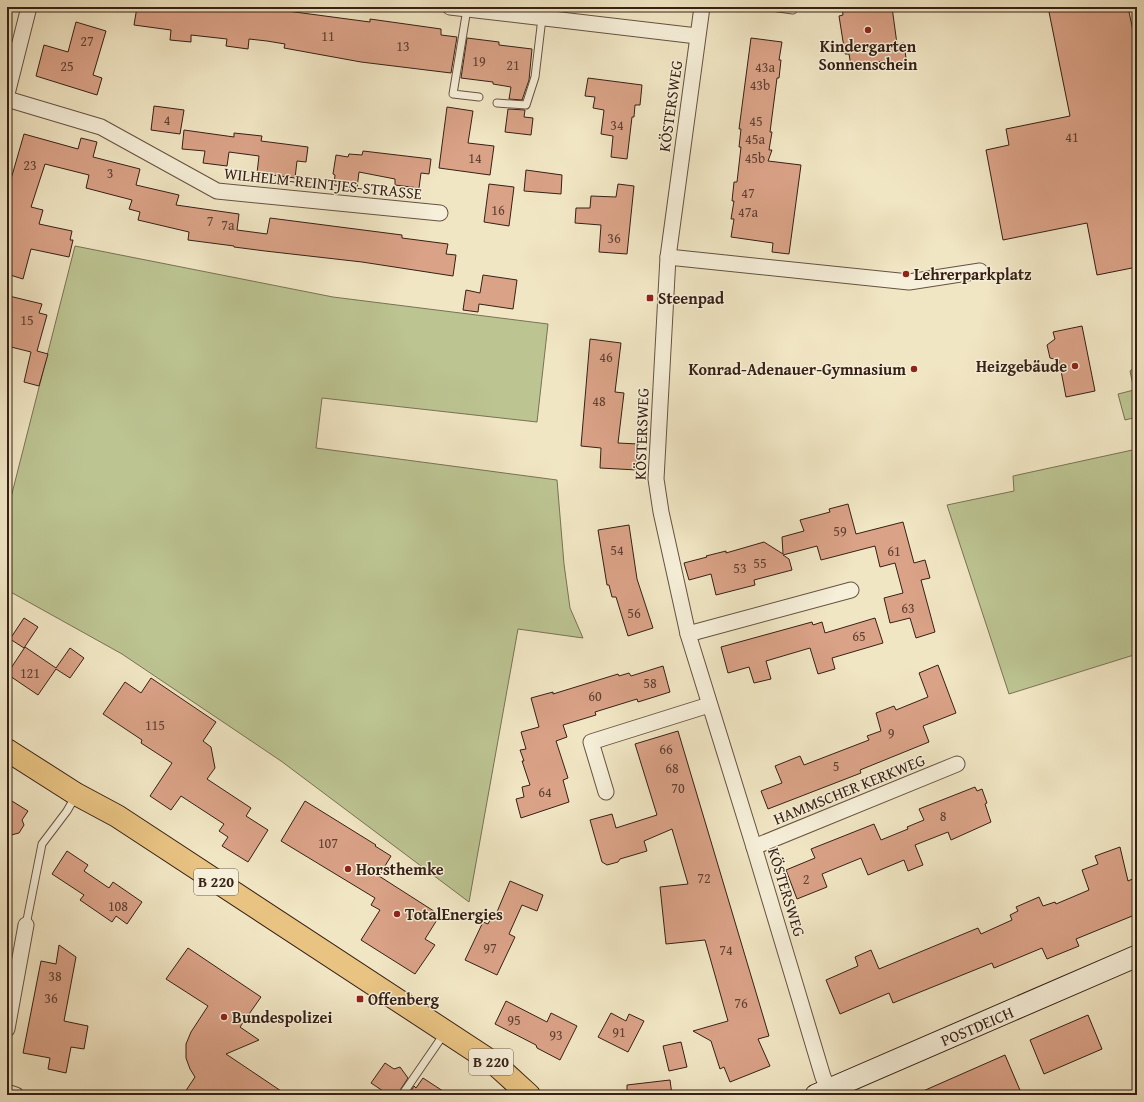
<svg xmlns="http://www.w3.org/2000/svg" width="1144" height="1102" font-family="'Gentium Book Plus',serif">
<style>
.green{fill:#bcc492;stroke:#797254}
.building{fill:#daa287;stroke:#362015}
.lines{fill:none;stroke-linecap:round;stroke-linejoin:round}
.lane-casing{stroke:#655241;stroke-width:9}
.street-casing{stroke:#655241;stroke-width:17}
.secondary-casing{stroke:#362015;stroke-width:23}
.primary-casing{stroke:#362015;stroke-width:24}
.lane{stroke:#f6efd9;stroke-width:7}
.street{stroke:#f6efd9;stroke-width:15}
.secondary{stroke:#f6efd9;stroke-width:21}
.primary{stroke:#e8c382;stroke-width:22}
.poi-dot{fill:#8f2418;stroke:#f6efd9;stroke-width:1.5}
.labels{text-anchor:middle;stroke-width:3;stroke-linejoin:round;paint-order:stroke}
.number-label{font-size:14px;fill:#5f4032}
.shield{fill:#f6efd9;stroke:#705e50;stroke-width:1}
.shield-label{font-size:15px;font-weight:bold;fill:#362015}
.poi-label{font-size:16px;font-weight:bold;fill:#362015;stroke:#f6efd9;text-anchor:start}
.street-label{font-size:16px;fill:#362015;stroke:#f6efd9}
</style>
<rect width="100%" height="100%" fill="#f1e6c4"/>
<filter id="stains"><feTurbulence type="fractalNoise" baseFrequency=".005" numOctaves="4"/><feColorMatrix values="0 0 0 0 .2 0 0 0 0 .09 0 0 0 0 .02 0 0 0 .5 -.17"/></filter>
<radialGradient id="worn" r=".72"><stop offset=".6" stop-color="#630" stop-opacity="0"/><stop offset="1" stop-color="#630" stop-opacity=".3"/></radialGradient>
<!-- green -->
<g class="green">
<polygon points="75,246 333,297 548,324 537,422 322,398 316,448 557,480 564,564 570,608 583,638 518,629 469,902 281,761 122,654 7,590 7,513"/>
<polygon points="1137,366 1137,417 1125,420 1118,394 1134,390 1130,371"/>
<polygon points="1137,449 1137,654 1009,694 947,505 1014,491 1013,476"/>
</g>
<!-- building -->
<g class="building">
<polygon points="137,7 257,7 370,22 370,19 441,29 441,35 457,37 451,73 361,62 284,48 285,44 267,41 249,39 248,49 226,46 227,39 191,35 191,42 170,40 171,30 134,25"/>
<polygon points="842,7 892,7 897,44 904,43 907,66 884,69 883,61 851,66 849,54 845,54 839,16 843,15"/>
<polygon points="1048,7 1128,7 1137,50 1137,267 1097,275 1087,223 1003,240 986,150 1009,145 1006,129 1070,116"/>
<polygon points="76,22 106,31 93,75 102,78 97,95 36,76 44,45 68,52"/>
<polygon points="467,38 499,42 499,45 532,49 529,80 522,100 509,99 511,87 493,84 493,82 461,78"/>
<polygon points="751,38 782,42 779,60 781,60 779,78 777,78 770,132 772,132 769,150 772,150 768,161 801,165 789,254 772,252 773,243 731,237 734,219 731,219 734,201 732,201 734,182 737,182 741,147 739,147 741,129 739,129"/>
<polygon points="588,78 642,85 640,105 635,105 634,117 632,117 627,159 611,157 613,136 601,134 604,110 593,108 595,97 585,96"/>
<polygon points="154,106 184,110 180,134 151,130"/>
<polygon points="447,107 473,111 468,143 494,146 490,175 439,168"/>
<polygon points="508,109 525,110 524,117 533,118 531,135 505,132"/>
<polygon points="184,130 234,137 234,133 262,136 261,141 308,147 306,162 297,161 295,178 257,173 259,156 229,152 227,166 203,163 205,151 182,149"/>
<polygon points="24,134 78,149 81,138 97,142 93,157 140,169 136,185 179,195 176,205 239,214 237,230 267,234 270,218 402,235 402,238 448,244 446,254 456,255 453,276 362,262 265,251 234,247 234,246 188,240 189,232 138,220 140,212 129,209 132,200 86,188 89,175 45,164 31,207 43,210 39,224 72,231 70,240 73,240 69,257 31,249 23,279 7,274 7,193"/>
<polygon points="363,151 431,159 429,174 421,173 419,188 395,185 395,179 359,172 357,188 334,185 335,175 333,174 336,155 348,157 349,154 362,155"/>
<polygon points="526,170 562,175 561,194 524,191"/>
<polygon points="489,184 514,187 509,226 484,222"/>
<polygon points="618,184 634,186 627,254 599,252 601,225 575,223 576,208 590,208 591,196 616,197"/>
<polygon points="483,275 517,280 513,309 479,304 478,312 463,310 466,290 480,293"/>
<polygon points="9,296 42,304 39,313 47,315 37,351 48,354 39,386 24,382 31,352 7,346 7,305"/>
<polygon points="1082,326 1095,391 1066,397 1059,360 1050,358 1047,345 1055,339 1053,332"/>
<polygon points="590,339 621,343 615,392 624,393 618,443 638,444 637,470 600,468 601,448 581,446"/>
<polygon points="848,504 856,534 903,522 914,563 925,560 930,578 921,580 935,632 916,638 910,618 890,623 884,598 903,593 895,563 880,567 875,546 821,560 817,546 783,555 789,559 792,570 754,580 755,585 716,595 711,574 689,580 684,563 707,557 706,556 726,551 726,553 764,542 783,554 782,537 804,531 800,520 830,512 829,509"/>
<polygon points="629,525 637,579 653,628 628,636 616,597 612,597 609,585 607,585 598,530"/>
<polygon points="24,618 38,627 24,648 10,639"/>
<polygon points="875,618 883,643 832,658 835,669 818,674 810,648 766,661 771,679 754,683 749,667 728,673 721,647 812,622 813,625 822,622 825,633"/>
<polygon points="25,647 56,668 70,648 84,658 70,678 56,669 38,695 7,674"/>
<polygon points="938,665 956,713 923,726 929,742 860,770 861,773 768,809 761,791 782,783 775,766 800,756 804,765 869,740 867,736 881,731 876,713 894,706 896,710 928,697 919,673"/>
<polygon points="663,666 670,692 638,702 637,699 595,712 596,715 563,725 567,737 556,741 568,778 563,780 569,802 521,818 516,799 524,797 522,787 530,785 522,761 524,761 520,750 526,749 521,732 539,727 531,698 553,692 553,694 618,674 619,676 629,673 631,676"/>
<polygon points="151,678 216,722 203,741 211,747 215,768 207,779 251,808 246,816 268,830 248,862 222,846 228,837 219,831 224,824 181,796 171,810 150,796 172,763 141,743 142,740 103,714 125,682 141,693"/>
<polygon points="678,731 769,1036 758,1039 770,1066 730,1082 724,1067 720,1069 711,1041 693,1031 728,1021 705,940 666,944 660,887 688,884 672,829 644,841 647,851 620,859 618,862 607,865 602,862 590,820 612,814 616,828 657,815 635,744"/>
<polygon points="975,787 977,791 982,789 987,803 985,804 991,822 951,840 948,832 915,845 923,865 908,871 904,860 868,875 861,858 822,874 827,887 797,899 786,870 815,858 811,849 874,824 881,840 908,829 907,827 924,820 919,809"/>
<polygon points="7,798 28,811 22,820 24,825 19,833 7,836"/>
<polygon points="305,801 376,845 375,846 391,856 379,876 440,915 425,939 435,945 415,974 361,940 380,910 371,905 375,898 281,841"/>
<polygon points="1120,847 1128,881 1137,877 1137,914 1076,939 1079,946 1047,959 1042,948 994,968 992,963 893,1003 889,993 840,1014 826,980 858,966 855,957 871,950 879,969 978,928 981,934 1012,920 1010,915 1018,911 1016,907 1039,897 1043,906 1055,902 1056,904 1089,890 1082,870 1098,864 1095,856"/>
<polygon points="67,851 88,865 84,871 109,888 113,882 142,902 127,924 116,916 112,922 80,900 84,895 52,874"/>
<polygon points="510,881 543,895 537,911 522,905 509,934 515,937 497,975 465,960 483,922 488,924 491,918 494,919"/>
<polygon points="59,945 76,957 64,1021 88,1026 84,1049 71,1047 66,1073 48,1069 50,1058 23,1053 41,961 56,964"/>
<polygon points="188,948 261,997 240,1027 259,1040 226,1054 287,1095 183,1095 195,1077 190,1069 186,1058 186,1044 191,1032 208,1006 166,979"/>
<polygon points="506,1001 547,1022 551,1013 577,1026 560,1060 537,1048 536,1045 495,1024"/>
<polygon points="611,1013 626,1021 629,1014 644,1021 628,1052 598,1037"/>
<polygon points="1088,1015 1102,1049 1044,1074 1030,1040"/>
<polygon points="681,1042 687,1067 669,1071 663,1046"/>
<polygon points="1005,1055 1022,1095 914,1095"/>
<polygon points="385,1063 394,1069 400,1067 408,1078 397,1095 389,1095 371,1083"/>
<polygon points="423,1078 449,1095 408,1095 414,1086 416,1088"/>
<polygon points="670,1080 672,1095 627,1095 627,1085"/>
</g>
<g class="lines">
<defs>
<g id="lane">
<polyline points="771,7 793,10"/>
<polyline points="467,9 453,94 479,97"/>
<polyline points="497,103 526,105 535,77 542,18"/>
<polyline points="26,925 42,844 67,811 75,797"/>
<polyline points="402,1095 444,1034"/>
</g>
<g id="street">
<polyline points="450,7 697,36"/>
<polyline points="702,7 668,257 656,479 661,512 688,634 754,847 823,1077 829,1090"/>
<polyline points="7,94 29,7"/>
<polyline points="7,99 101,127 217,191 440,213"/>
<polyline points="668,257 909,282 980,271"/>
<polyline points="688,634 851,590"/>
<polyline points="606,792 591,742 709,705"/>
<polyline points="754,847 957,764"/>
<polyline points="7,1029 26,925"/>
<polyline points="7,1092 16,1095"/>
</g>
<polyline id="secondary" points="816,1095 1137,956"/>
<polyline id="primary" points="7,750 76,794 117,816 495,1064 529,1095"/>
</defs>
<!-- lane casing -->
<use href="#lane" class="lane-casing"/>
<!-- street casing -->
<use href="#street" class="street-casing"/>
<!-- secondary casing -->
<use href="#secondary" class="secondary-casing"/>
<!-- primary casing -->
<use href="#primary" class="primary-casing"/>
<!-- lane -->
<use href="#lane" class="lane"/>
<!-- street -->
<use href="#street" class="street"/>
<!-- secondary -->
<use href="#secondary" class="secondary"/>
<!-- primary -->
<use href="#primary" class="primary"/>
</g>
<!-- markers -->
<g class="poi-dot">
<circle cx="868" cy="30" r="4"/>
<circle cx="906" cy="274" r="4"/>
<rect x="646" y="294" width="8" height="8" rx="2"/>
<circle cx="1075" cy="366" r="4"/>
<circle cx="914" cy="369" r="4"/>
<circle cx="348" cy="869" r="4"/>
<circle cx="397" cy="914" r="4"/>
<rect x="356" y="995" width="8" height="8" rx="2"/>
<circle cx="224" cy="1017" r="4"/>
</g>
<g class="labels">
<!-- number labels -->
<g class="number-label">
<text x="328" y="41">11</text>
<text x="87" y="46">27</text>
<text x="403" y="51">13</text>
<text x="479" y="66">19</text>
<text x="513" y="70">21</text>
<text x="67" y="71">25</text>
<text x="765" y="72">43a</text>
<text x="760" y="90">43b</text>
<text x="167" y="125">4</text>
<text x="756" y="126">45</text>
<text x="617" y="130">34</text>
<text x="1072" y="142">41</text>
<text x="755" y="144">45a</text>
<text x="475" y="163">14</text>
<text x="755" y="163">45b</text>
<text x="30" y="170">23</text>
<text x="110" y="178">3</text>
<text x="748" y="198">47</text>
<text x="498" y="215">16</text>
<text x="748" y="217">47a</text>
<text x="210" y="226">7</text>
<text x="228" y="230">7a</text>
<text x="614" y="243">36</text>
<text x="27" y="325">15</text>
<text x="606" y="362">46</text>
<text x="599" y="406">48</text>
<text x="840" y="536">59</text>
<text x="617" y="555">54</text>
<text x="894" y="556">61</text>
<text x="760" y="568">55</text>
<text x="740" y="573">53</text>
<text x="908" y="613">63</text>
<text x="634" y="618">56</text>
<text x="859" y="641">65</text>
<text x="30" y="678">121</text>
<text x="650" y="688">58</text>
<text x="595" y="701">60</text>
<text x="155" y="730">115</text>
<text x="891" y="738">9</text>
<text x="666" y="754">66</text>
<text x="836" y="771">5</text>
<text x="672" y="773">68</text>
<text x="678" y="793">70</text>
<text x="545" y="797">64</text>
<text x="943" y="821">8</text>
<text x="328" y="848">107</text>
<text x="704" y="883">72</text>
<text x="806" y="884">2</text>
<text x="118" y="911">108</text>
<text x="490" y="953">97</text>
<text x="726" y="955">74</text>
<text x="55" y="981">38</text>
<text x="51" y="1003">36</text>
<text x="741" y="1008">76</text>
<text x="514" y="1025">95</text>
<text x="619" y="1037">91</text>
<text x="556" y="1040">93</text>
</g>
<!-- shield labels -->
<g class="shield">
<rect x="194" y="869" width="44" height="26" rx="3"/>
<rect x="469" y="1049" width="44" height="26" rx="3"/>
</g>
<g class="shield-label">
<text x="216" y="887">B 220</text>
<text x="491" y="1067">B 220</text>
</g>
<!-- poi labels -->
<g class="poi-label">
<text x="868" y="52" text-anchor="middle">Kindergarten<tspan x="868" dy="18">Sonnenschein</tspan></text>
<text x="914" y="280">Lehrerparkplatz</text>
<text x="658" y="304">Steenpad</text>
<text x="1067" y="372" text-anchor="end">Heizgebäude</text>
<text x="906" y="375" text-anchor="end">Konrad-Adenauer-Gymnasium</text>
<text x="356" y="875">Horsthemke</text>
<text x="405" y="920">TotalEnergies</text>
<text x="368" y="1005">Offenberg</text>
<text x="232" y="1023">Bundespolizei</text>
</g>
<!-- street labels -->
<g class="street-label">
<text transform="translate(670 106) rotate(-82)" y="6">KÖSTERSWEG</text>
<text transform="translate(323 183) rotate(6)" y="6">WILHELM-REINTJES-STRASSE</text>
<text transform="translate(641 434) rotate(-88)" y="6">KÖSTERSWEG</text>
<text transform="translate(849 789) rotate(-22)" y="6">HAMMSCHER KERKWEG</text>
<text transform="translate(787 892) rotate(73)" y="6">KÖSTERSWEG</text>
<text transform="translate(977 1026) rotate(-23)" y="6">POSTDEICH</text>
</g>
</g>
<!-- margin -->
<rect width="1144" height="1102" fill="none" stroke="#f1e6c4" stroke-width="24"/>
<rect x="8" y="8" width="1128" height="1086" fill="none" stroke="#362015" stroke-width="2"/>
<rect x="12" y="12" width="1120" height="1078" fill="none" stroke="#362015"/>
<rect width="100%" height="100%" filter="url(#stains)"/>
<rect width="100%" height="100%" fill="url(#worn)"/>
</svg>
